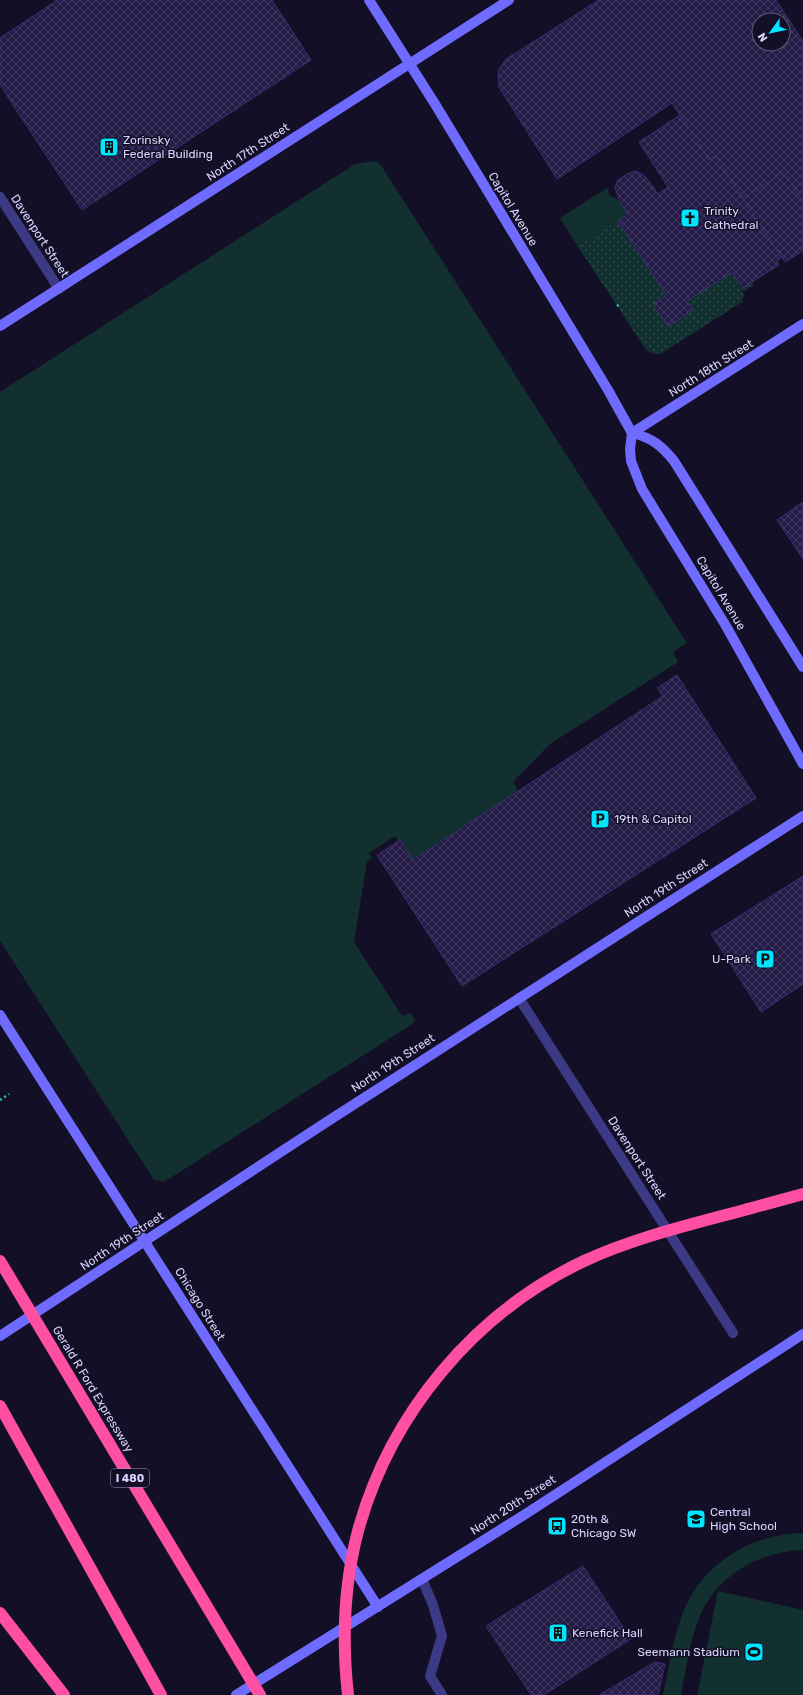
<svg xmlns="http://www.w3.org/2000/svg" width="803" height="1695" font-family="Rubik,sans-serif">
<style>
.green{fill:#12302f}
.garden{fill:url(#garden-dots)}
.building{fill:url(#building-cross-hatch);stroke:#3b2d73;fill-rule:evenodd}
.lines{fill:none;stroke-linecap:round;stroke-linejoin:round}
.path{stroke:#2fb8b0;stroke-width:2.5;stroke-dasharray:2 3;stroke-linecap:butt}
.lane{stroke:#3d3a85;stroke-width:10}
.street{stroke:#3d3a85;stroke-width:10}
.secondary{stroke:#6f6bff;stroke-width:10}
.highway{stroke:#ff4fa3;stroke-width:12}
.highway-bridge{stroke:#ff4fa3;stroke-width:12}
.labels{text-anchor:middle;stroke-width:3;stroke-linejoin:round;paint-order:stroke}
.shield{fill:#130f26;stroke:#9e99be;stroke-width:1}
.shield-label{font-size:11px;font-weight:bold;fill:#d9d4ff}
.poi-label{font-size:12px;fill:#d9d4ff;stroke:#130f26;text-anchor:start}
.street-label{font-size:12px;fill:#d9d4ff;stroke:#130f26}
</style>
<defs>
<pattern id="garden-dots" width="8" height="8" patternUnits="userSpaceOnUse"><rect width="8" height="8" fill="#12302f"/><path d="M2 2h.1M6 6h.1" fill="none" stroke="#344d4e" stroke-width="1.8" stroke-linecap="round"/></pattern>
<pattern id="building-cross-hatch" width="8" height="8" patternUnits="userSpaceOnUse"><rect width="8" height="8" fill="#241b47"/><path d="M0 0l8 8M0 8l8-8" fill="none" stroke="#433b63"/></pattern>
</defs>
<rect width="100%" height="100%" fill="#130f26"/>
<!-- green -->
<g class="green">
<polygon points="374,161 378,162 382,167 687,643 673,652 678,662 550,744 513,782 519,792 413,860 400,840 398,841 395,836 369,853 372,858 367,861 354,942 402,1016 410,1013 415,1020 414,1023 164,1182 154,1180 0,941 0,392 355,164"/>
<polygon points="607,188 610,196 619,200 628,215 585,242 582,242 577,245 560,218"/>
<path d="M803 1533V1550C757 1552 715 1576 698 1621 689 1644 686 1670 681 1695H663C669 1668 673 1640 682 1615 701 1564 750 1534 803 1533Z"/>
<polygon points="718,1591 803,1610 803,1695 697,1695"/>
</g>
<!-- garden -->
<path class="garden" d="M618 221 667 296 654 304 668 326 692 310 687 301 732 272 742 288 752 282 754 285 742 292 744 295 742 302 662 353C652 356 648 352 642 344L577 245 582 242H585Z"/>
<!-- building -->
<g class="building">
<polygon points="55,0 272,0 311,60 82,210 0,85 0,38 56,1"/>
<path d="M599 0H776L803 41V202L784 172 743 198 715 156 709 160 672 103 557 179 499 87 498 71 506 59ZM759 20H783V44H759Z"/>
<polygon points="680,115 709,160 715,156 781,257 777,261 779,265 743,288 732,272 687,301 693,310 668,326 653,304 667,296 618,221 628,215 619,200 615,187 618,180 629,173 635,171 640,173 646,177 658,194 668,187 639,142"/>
<polygon points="784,172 803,202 803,251 785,262 743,198"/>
<polygon points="803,502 803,559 777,520"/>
<polygon points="677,675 756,798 462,986 377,855 400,840 413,860 663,696 657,688"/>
<polygon points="803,876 803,984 761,1012 711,934"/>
<polygon points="583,1566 631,1639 544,1695 531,1695 486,1626"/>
<polygon points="655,1662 665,1664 658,1695 599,1695"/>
</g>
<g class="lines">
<!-- path -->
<g class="path">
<polyline points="617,306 621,303"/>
<polyline points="0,1100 9,1094"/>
</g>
<!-- lane -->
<g class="lane">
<polyline points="519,998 733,1333"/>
<polyline points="422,1579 433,1605 442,1636 430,1676 442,1695"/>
</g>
<!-- street -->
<polyline class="street" points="0,197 59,289"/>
<!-- secondary -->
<g class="secondary">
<polyline points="369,0 435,104 608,390 632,433 630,449 631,461 642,489 726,626 803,764"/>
<polyline points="0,326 509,0"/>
<path d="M632 433C652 438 661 445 674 461L803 667"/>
<polyline points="632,433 803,324"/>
<polyline points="0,1015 378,1607"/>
<polyline points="0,1336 325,1123 803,816"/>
<polyline points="236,1695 524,1515 803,1334"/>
</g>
<!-- highway -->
<g class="highway">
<polyline points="748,1209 803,1194"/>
<polyline points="0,1406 161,1695"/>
<polyline points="0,1613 64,1695"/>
</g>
<!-- highway-bridge -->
<g class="highway-bridge">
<polyline points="0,1261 260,1695"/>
<path d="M348 1695C342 1641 344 1584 358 1531 390 1414 474 1313 584 1261 636 1237 693 1224 748 1209"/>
</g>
</g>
<!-- icons -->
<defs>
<symbol id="building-square" viewBox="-11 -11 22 22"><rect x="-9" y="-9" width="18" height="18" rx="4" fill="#00e5ff" stroke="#130f26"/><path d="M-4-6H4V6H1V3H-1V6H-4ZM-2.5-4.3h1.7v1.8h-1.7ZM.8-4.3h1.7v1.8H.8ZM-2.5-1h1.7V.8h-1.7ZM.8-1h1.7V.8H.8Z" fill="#111"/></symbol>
<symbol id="church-square" viewBox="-11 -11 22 22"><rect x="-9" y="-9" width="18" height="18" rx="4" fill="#00e5ff" stroke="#130f26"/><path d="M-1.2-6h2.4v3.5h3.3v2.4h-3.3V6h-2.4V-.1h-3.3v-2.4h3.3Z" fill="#111"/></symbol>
<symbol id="parking-square" viewBox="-11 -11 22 22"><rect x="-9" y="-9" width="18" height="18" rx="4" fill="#00e5ff" stroke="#130f26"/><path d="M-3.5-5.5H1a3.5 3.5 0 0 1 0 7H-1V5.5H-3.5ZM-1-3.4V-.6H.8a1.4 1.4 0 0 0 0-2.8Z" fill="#111"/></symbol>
<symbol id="school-square" viewBox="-11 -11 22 22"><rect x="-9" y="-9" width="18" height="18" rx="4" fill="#00e5ff" stroke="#130f26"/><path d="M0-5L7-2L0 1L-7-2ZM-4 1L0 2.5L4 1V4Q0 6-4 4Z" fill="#111"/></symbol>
<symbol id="bus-square" viewBox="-11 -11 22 22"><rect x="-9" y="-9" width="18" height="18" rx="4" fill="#00e5ff" stroke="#130f26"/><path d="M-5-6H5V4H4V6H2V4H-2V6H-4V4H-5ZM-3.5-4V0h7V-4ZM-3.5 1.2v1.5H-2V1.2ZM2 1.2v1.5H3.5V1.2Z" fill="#111"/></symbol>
<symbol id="stadium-square" viewBox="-11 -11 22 22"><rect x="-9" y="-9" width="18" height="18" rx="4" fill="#00e5ff" stroke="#130f26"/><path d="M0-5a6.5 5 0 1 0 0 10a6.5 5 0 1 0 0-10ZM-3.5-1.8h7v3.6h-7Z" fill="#111"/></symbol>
</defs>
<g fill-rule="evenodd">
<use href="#building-square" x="98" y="136" width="22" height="22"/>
<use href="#church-square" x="679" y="207" width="22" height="22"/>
<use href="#parking-square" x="589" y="808" width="22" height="22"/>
<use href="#parking-square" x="754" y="948" width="22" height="22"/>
<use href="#school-square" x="685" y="1508" width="22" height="22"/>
<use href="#bus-square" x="546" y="1515" width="22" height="22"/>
<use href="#building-square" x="547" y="1622" width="22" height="22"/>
<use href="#stadium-square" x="743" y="1641" width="22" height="22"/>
</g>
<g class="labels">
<!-- shield labels -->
<rect class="shield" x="111" y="1469" width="38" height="18" rx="3"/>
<g class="shield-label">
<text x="130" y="1482">I 480</text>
</g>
<!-- poi labels -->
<g class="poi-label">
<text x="123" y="144">Zorinsky<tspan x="123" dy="14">Federal Building</tspan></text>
<text x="704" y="215">Trinity<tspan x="704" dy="14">Cathedral</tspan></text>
<text x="614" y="823">19th &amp; Capitol</text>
<text x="751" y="963" text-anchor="end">U-Park</text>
<text x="710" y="1516">Central<tspan x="710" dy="14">High School</tspan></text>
<text x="571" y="1523">20th &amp;<tspan x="571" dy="14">Chicago SW</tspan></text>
<text x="572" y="1637">Kenefick Hall</text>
<text x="740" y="1656" text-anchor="end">Seemann Stadium</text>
</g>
<!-- street labels -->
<g class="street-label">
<text transform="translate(248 152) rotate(-33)" y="4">North 17th Street</text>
<text transform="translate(513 209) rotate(59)" y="4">Capitol Avenue</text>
<text transform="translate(40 236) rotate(57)" y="4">Davenport Street</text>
<text transform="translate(711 368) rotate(-32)" y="4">North 18th Street</text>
<text transform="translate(721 593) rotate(59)" y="4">Capitol Avenue</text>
<text transform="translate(666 888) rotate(-33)" y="4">North 19th Street</text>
<text transform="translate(393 1063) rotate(-33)" y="4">North 19th Street</text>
<text transform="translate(637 1158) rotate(57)" y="4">Davenport Street</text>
<text transform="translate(122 1241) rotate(-33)" y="4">North 19th Street</text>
<text transform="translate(200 1304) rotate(58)" y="4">Chicago Street</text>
<text transform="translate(93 1389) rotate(59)" y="4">Gerald R Ford Expressway</text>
<text transform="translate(513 1505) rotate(-33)" y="4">North 20th Street</text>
</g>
</g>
<!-- north arrow -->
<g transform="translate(771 32) rotate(237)"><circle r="19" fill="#130f26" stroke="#625e7d"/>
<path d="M0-3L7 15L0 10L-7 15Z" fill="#00e5ff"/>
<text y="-6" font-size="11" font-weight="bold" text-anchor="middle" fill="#d9d4ff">N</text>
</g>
</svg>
